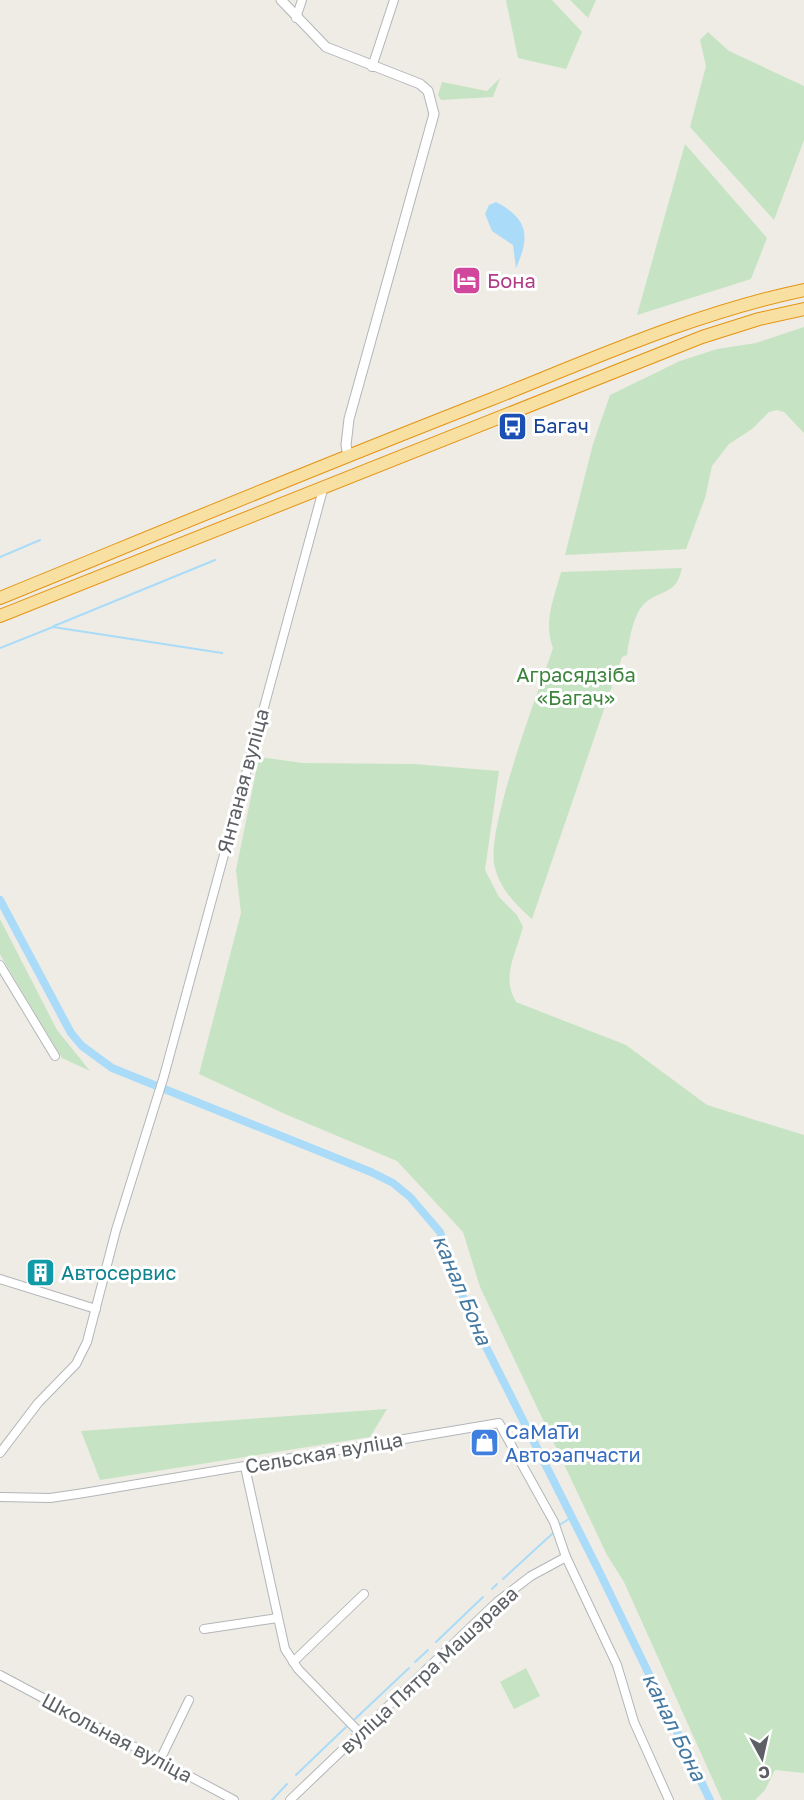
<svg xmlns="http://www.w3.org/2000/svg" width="804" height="1800" font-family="'Golos Text',sans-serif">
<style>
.green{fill:#c6e4c3}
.water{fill:#aadcf9}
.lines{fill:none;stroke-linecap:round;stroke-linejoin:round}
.stream{stroke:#aadcf9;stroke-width:2}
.canal{stroke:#aadcf9;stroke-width:8}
.minor-casing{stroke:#b2b6b9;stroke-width:10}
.tertiary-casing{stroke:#b2b6b9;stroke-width:11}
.trunk-casing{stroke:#e5930f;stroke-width:14}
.minor{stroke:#fff;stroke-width:8}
.tertiary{stroke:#fff;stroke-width:9}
.trunk{stroke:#f8e0a2;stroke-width:12}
.labels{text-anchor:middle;stroke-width:6;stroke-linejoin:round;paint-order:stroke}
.hotel-label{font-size:20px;fill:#b23c85;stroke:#fff;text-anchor:start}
.transit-label{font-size:20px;fill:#164399;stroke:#fff;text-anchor:start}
.park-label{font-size:20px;fill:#3d853c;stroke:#fff}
.street-label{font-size:20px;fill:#5d6165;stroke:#fff}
.culture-label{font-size:20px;fill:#0d838f;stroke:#fff;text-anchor:start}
.shop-label{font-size:20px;fill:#366cbe;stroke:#fff;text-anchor:start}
.water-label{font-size:21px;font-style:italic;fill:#4479a2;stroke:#fff}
</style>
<rect width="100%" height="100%" fill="#eeece5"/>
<!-- green -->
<g class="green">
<polygon points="506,0 552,0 582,32 566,69 518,58"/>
<polygon points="570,0 596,0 588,18"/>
<polygon points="708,32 729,51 804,86 804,140 774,220 690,127 706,66 700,40"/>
<polygon points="500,78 493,97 441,100 438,95 442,82 487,91"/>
<polygon points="685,144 767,238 751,279 637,315"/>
<polygon points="804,327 804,433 784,412 777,410 769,412 752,429 729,444 712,466 705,498 686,549 565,555 593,444 610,395 680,361 717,349 756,343"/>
<path d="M682 568C676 597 660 588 643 605 633 616 629 641 627 655L622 657 532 919C515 904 501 890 495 868 484 831 539 691 553 648 543 621 554 599 561 572Z"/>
<path d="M259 757 303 763 414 764 499 771 485 870 499 897 517 915 523 927C516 954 501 976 516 1002L626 1045 707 1105 804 1135V1773L775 1770 765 1790 755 1800H722L624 1582 607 1555 480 1287 463 1232 397 1161 285 1114 199 1074 241 913 236 870Z"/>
<polygon points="0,919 57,1030 90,1071 62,1058 11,973 0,954"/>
<polygon points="387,1409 370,1437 100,1480 81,1431"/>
<polygon points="526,1668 540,1696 514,1709 500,1682"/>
</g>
<!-- water -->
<path class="water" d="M496 202C529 219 530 237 516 268L513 245 492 231 485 214 489 205Z"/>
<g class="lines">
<!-- stream -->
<g class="stream">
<polyline points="0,557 40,540"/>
<polyline points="54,626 215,560"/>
<polyline points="0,648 53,627 222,653"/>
<polyline points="561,1524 572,1517"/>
<polyline points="503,1579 552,1534"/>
<polyline points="492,1589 497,1584"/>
<polyline points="436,1642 483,1597"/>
<polyline points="415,1662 428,1650"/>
<polyline points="355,1719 409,1668"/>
<polyline points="296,1775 346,1727"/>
<polyline points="272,1800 287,1784"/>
</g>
<!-- canal -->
<polyline class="canal" points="0,900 71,1033 82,1046 112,1068 371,1172 393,1183 410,1197 440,1232 468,1311 600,1573 710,1800"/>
<defs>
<g id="minor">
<polyline points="296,18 302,0"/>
<polyline points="372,67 394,0"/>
<polyline points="0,965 55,1056"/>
<polyline points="0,1279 96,1309"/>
<polyline points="0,1453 38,1403 76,1364 87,1342 116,1230 164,1076 324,486"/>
<polyline points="245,1467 285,1649 298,1669 361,1734"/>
<polyline points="0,1497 50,1498 84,1493 499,1423 554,1522 566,1557 617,1665 634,1722 669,1800"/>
<polyline points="204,1629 278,1618"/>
<polyline points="293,1662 364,1594"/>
<polyline points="0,1675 234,1800"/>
<polyline points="160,1760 189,1700"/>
<polyline points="290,1800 497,1602 531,1576 566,1557"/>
</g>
<polyline id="tertiary" points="281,0 326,47 420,84 428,91 434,114 349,419 346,445 348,456"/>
<g id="trunk">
<path d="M0 598C164 531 327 463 492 399 595 358 695 313 804 290"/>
<polyline points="0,616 702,337 759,319 804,309"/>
</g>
</defs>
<!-- minor casing -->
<use href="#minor" class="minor-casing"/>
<!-- tertiary casing -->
<use href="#tertiary" class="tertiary-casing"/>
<!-- trunk casing -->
<use href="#trunk" class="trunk-casing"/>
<!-- minor -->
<use href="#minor" class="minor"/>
<!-- tertiary -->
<use href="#tertiary" class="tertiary"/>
<!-- trunk -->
<use href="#trunk" class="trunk"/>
</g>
<!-- icons -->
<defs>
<symbol id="hotel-square" viewBox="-11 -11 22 22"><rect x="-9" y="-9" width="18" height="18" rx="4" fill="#d1479c" stroke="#fff"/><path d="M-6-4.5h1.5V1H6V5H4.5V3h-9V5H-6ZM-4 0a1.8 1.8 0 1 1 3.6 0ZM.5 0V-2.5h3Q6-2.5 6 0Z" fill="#fff"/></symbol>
<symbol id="bus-square" viewBox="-11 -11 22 22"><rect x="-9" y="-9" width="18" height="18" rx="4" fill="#1a4fb4" stroke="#fff"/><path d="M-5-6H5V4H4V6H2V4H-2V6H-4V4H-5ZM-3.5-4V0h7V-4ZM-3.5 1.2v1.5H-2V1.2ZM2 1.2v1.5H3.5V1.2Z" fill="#fff"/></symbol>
<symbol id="building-square" viewBox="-11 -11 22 22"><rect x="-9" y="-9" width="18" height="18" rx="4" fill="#0f9aa8" stroke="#fff"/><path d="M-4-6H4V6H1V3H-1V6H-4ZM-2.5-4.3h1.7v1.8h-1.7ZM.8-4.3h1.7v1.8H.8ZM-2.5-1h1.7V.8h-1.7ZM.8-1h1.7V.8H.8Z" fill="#fff"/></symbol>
<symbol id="shop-square" viewBox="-11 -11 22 22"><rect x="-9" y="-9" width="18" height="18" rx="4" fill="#3f7fe0" stroke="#fff"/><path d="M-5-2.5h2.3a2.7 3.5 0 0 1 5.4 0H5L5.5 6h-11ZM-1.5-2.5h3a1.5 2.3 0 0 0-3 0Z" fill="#fff"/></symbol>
</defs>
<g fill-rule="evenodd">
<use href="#hotel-square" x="450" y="264" width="33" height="33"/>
<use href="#bus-square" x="496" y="410" width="33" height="33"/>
<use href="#building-square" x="24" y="1256" width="33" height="33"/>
<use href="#shop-square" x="468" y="1426" width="33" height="33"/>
</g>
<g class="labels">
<!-- hotel labels -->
<g class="hotel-label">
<text x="487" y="288">Бона</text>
</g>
<!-- transit labels -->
<g class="transit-label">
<text x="533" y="433">Багач</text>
</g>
<!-- park labels -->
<g class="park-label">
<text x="576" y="682">Аграсядзіба<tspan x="576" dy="23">«Багач»</tspan></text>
</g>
<!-- street labels -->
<g class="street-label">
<text transform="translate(243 781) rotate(-75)" y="7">Янтаная вуліца</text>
<text transform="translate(324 1453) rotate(-10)" y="7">Сельская вуліца</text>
<text transform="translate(429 1670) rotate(-43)" y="7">вуліца Пятра Машэрава</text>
<text transform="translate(117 1738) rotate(28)" y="7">Школьная вуліца</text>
</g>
<!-- culture labels -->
<g class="culture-label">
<text x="61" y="1280">Автосервис</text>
</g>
<!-- shop labels -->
<g class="shop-label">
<text x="505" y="1439">СаМаТи<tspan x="505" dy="23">Автоэапчасти</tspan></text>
</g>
<!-- water labels -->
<g class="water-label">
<text transform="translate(462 1290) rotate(67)" y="7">канал Бона</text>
<text transform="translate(674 1727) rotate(64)" y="7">канал Бона</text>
</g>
</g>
<!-- north arrow -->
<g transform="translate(762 1758) rotate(172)" stroke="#ffffff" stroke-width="4.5" paint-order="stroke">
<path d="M0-4.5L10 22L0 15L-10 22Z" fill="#5d6165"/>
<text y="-9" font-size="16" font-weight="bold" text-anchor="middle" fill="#5d6165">С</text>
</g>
</svg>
